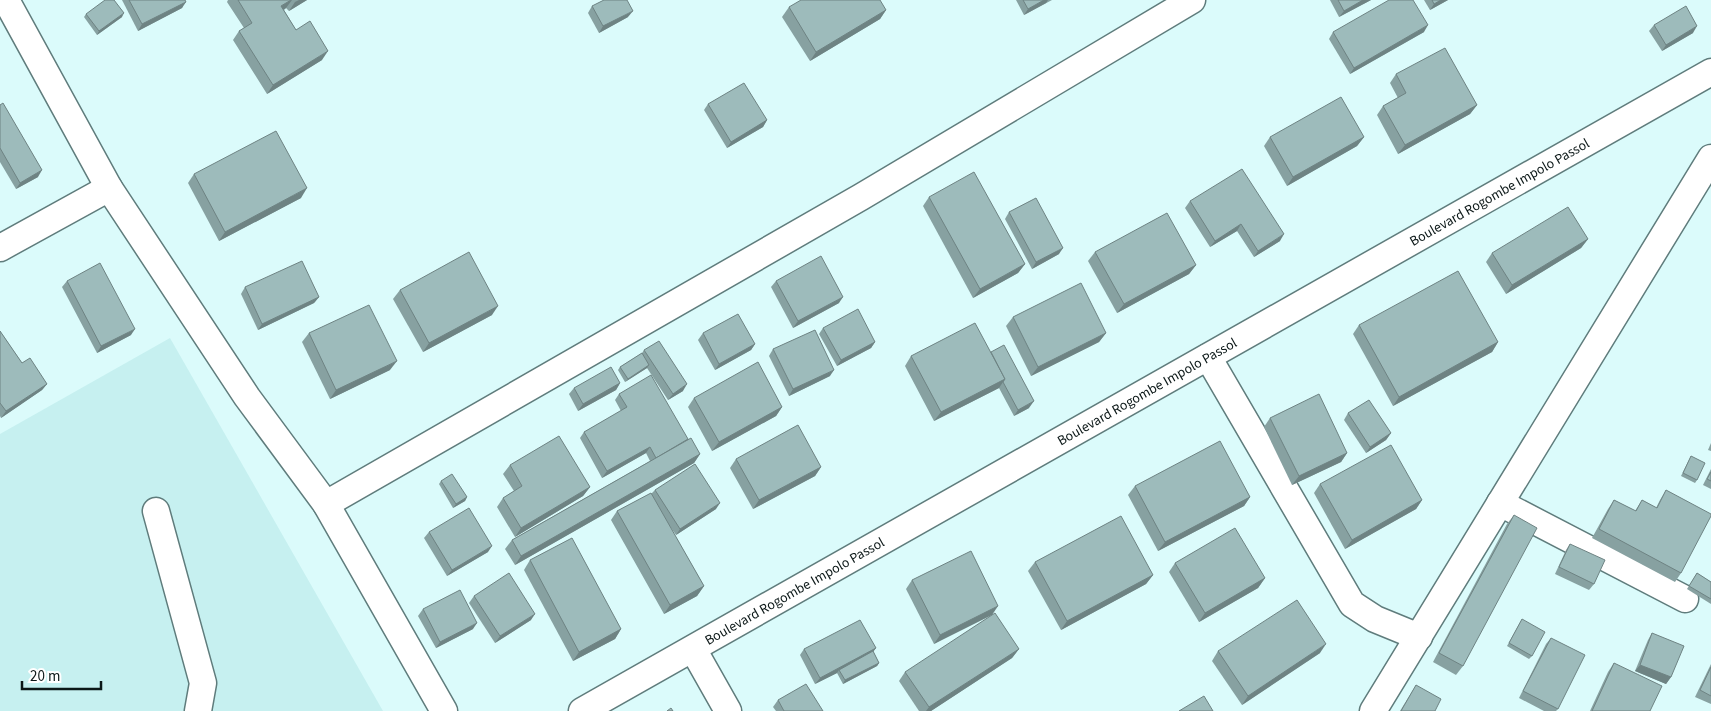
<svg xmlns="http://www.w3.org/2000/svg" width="1711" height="711" font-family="'Source Sans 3',sans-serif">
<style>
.built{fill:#c6f0f0}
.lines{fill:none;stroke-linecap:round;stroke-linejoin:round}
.minor-casing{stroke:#5f7c7c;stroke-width:29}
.minor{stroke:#fff;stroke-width:26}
.wall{fill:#87a1a1}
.shaded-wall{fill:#6e8383}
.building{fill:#9dbbbb;stroke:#6e8383}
.labels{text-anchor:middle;stroke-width:5;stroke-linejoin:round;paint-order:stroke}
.street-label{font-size:14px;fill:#0c1818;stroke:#fff}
</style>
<rect width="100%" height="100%" fill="#dbfbfb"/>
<!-- built -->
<polygon class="built" points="170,338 383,711 0,711 0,434"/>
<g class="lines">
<defs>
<g id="minor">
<polyline points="6,0 109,188 247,397 326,504 444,711"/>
<polyline points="0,248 109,188"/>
<polyline points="1208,357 1352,604 1375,619 1419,637"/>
<polyline points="1500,503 1685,599"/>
<polyline points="326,504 861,197 1192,0"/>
<polyline points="156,511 203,683 198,711"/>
<polyline points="693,649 728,711"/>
<path id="s1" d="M582 711 1711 72"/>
<polyline points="1373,711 1711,158"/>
</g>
</defs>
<!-- minor casing -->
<use href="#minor" class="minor-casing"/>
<!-- minor -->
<use href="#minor" class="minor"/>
</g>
<!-- wall -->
<g class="wall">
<polygon points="122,0 185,0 182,8 138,31"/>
<polygon points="228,0 307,0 289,11 286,8 284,10 296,30 322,60 267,94 233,40 239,31 244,28 227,2"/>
<polygon points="1016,0 1052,0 1024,15"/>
<polygon points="1330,0 1371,0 1339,17"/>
<polygon points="1424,0 1448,0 1430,10"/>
<polygon points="592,6 628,17 599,33 588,13"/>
<polygon points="789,7 886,10 880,19 810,61 782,17"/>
<polygon points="86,14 122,17 97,35 84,17"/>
<polygon points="1654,25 1693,33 1662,51 1649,31"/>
<polygon points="1333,32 1424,32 1350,74 1329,39"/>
<polygon points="1396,74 1477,105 1470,114 1398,154 1377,115 1383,106 1398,98 1390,83"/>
<polygon points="708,104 767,120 763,127 727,148 704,110"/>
<polygon points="0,105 38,177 16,189 0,162"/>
<polygon points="1270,137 1364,137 1357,146 1287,186 1264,146"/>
<polygon points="194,174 301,198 219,241 188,183"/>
<polygon points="929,197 1025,264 1018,273 973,298 923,206"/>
<polygon points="1190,201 1280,241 1254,257 1237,231 1210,247 1185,208"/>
<polygon points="1009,212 1059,254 1032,269 1005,219"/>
<polygon points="1588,239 1581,248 1506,294 1486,262 1492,253"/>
<polygon points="1095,252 1196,265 1189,274 1117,313 1088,261"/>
<polygon points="67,281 131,335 97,353 62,287"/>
<polygon points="776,281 839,303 793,328 771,287"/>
<polygon points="245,287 319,297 314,303 258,330 241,294"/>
<polygon points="400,290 492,315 423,352 393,299"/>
<polygon points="1013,317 1106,333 1099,342 1031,376 1006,326"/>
<polygon points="1359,325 1498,342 1492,352 1393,406 1353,334"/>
<polygon points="823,328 875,342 871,348 837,366 819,334"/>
<polygon points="0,331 22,363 47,384 42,390 1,418 0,416"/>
<polygon points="309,333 390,370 330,399 302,342"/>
<polygon points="703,333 755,344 751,350 715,370 698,340"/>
<polygon points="773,349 830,376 789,396 769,356"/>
<polygon points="644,350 683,391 668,400 647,368 625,382 618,370 620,367 642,353"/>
<polygon points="991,352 1029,408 1014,416 999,388 934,421 905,366 911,356"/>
<polygon points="620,383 616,390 578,411 569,394 574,388"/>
<polygon points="619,394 688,439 700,454 694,463 515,565 505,549 512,540 650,461 646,453 602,478 580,438 584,432 621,411 615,400"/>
<polygon points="694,398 782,407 776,416 712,451 688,407"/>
<polygon points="1348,413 1391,433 1386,440 1366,453 1344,420"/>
<polygon points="1270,418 1347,453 1341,462 1292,485 1264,427"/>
<polygon points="1711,443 1711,451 1708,450"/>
<polygon points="1691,456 1697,480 1695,483 1681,476"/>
<polygon points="736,459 821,467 815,476 753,509 730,468"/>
<polygon points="510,465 590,487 583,496 515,537 497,507 503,498 514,491 503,474"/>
<polygon points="1711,469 1711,489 1703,485"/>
<polygon points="441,481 467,497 465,501 453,508 439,484"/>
<polygon points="1320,484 1422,500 1416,509 1345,549 1314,493"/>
<polygon points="1135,486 1250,497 1244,506 1158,551 1128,495"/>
<polygon points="655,490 716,509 676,535 669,525 704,586 697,596 664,614 611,520 617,511 651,494"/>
<polygon points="1666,490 1681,573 1675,582 1592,538 1608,509 1614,500 1635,511 1642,500 1656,508 1660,500"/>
<polygon points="1514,515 1463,666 1456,675 1433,662 1507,524"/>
<polygon points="429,532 488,552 447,576 424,538"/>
<polygon points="1570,544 1594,584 1589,590 1555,574 1566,550"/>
<polygon points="530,560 621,629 615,639 573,661 524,570"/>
<polygon points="1035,562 1153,575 1146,584 1061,630 1028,571"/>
<polygon points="1175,563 1265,578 1258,588 1199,622 1169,572"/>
<polygon points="1697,573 1711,582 1711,604 1687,589"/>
<polygon points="912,580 998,606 934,644 906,589"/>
<polygon points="474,596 531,620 495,643 469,603"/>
<polygon points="423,609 473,629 436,648 418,616"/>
<polygon points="1522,619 1532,656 1529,659 1507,646"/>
<polygon points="1652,633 1671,677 1666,684 1635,671 1648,640"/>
<polygon points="1551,638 1558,709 1556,711 1544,711 1519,698 1546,644"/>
<polygon points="876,648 873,651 879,663 877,666 843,684 837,673 815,684 800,655 804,649"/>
<polygon points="1019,649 1012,658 931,711 919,711 899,681 905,672"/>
<polygon points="1218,651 1320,653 1242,705 1212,661"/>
<polygon points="1614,663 1650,711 1590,711 1608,672"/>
<polygon points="1711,664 1711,704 1695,697"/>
<polygon points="1416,685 1435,711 1400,711"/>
<polygon points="778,700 823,711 776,711 773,707"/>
</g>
<!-- shaded-wall -->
<g class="shaded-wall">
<polygon points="291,0 292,0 286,8 275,15 281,6"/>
<polygon points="299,0 307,0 289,11 295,2"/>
<polygon points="1044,0 1048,0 1046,3 1024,15 1028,9"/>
<polygon points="1363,0 1371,0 1339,17 1344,11"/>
<polygon points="1441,0 1448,0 1430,10 1434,4"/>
<polygon points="186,2 182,8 138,31 142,24"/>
<polygon points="886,10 880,19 810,61 816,52"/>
<polygon points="633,11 628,17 599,33 603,26"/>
<polygon points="124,13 122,17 97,35 99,31"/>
<polygon points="1428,25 1424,32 1350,74 1354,68"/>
<polygon points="1697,26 1693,33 1662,51 1666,45"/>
<polygon points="328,51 322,60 267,94 273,85"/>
<polygon points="1477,105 1470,114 1398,154 1405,145"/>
<polygon points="767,120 763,127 727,148 731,142"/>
<polygon points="1364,137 1357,146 1287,186 1293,177"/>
<polygon points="42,170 38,177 16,189 20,183"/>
<polygon points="307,188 301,198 219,241 225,232"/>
<polygon points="1241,224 1237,231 1210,247 1215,241"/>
<polygon points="1284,234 1280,241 1254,257 1258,251"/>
<polygon points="1588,239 1581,248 1506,294 1512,285"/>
<polygon points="1063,248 1059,254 1032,269 1036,262"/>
<polygon points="1025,264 1018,273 973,298 980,289"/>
<polygon points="1196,265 1189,274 1117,313 1124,304"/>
<polygon points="319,297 314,303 258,330 262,324"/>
<polygon points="843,297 839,303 793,328 798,321"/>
<polygon points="498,306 492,315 423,352 429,343"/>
<polygon points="135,329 131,335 97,353 101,346"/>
<polygon points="1106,333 1099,342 1031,376 1038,367"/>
<polygon points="875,342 871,348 837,366 841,360"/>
<polygon points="1498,342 1492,352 1393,406 1399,397"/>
<polygon points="755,344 751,350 715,370 719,364"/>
<polygon points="397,361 390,370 330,399 336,390"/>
<polygon points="649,365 647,368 625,382 628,379"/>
<polygon points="834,370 830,376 789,396 793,389"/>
<polygon points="1005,379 999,388 934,421 941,412"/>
<polygon points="620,383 616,390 578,411 583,404"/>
<polygon points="47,384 42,390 1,418 6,411"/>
<polygon points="687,384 683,391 668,400 673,394"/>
<polygon points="1034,401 1029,408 1014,416 1018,410"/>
<polygon points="782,407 776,416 712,451 719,442"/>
<polygon points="1391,433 1386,440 1366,453 1370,447"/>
<polygon points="650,447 646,453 602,478 607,471"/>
<polygon points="1347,453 1341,462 1292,485 1299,476"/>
<polygon points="700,454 694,463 515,565 521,556"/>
<polygon points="821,467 815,476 753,509 759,500"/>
<polygon points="590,487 583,496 515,537 521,528"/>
<polygon points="467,497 465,501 453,508 456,504"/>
<polygon points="1250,497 1244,506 1158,551 1165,542"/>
<polygon points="1422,500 1416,509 1345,549 1352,540"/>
<polygon points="720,503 716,509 676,535 680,529"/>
<polygon points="492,546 488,552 447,576 452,570"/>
<polygon points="1153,575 1146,584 1061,630 1067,621"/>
<polygon points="1265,578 1258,588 1199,622 1205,613"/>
<polygon points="704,586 697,596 664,614 670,605"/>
<polygon points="998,606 992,615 934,644 940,635"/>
<polygon points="535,614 531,620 495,643 500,636"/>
<polygon points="477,623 473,629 436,648 440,642"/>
<polygon points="621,629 615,639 573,661 579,652"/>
<polygon points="1326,644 1320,653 1242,705 1248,696"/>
<polygon points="876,648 871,655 839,670 837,673 815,684 820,678"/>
<polygon points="1019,649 1012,658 931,711 926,711 929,707"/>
<polygon points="879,663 877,666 843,684 845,680"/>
<polygon points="1640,665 1671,677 1666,684 1635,671"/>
</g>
<!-- building -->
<g class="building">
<polygon points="105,0 114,0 124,13 99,31 86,14"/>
<polygon points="129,0 185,0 186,2 142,24"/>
<polygon points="238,0 291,0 281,6 296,30 310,21 328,51 273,85 239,31 252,23"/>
<polygon points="604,0 627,0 633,11 603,26 592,6"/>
<polygon points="801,0 880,0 886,10 816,52 789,7"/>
<polygon points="1023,0 1044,0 1028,9"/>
<polygon points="1338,0 1363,0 1344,11"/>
<polygon points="1389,0 1413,0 1428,25 1354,68 1333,32"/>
<polygon points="1432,0 1441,0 1434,4"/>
<polygon points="1686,6 1697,26 1666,45 1654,25"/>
<polygon points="1445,48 1477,105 1405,145 1383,106 1406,93 1396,74"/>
<polygon points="744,83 767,120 731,142 708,104"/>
<polygon points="1341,97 1364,137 1293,177 1270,137"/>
<polygon points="3,103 42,170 20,183 0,148 0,105"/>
<polygon points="276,131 307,188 225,232 194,174"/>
<polygon points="1242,169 1284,234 1258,251 1241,224 1215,241 1190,201"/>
<polygon points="974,172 1025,264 980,289 929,197"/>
<polygon points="1036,198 1063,248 1036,262 1009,212"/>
<polygon points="1568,207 1588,239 1512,285 1492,253"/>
<polygon points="1167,213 1196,265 1124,304 1095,252"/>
<polygon points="469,252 498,306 429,343 400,290"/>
<polygon points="821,256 843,297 798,321 776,281"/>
<polygon points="302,261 319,297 262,324 245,287"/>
<polygon points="100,263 135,329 101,346 67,281"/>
<polygon points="1458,271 1498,342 1399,397 1359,325"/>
<polygon points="1081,283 1106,333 1038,367 1013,317"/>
<polygon points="369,305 397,361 336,390 309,333"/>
<polygon points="858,309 875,342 841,360 823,328"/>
<polygon points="738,314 755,344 719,364 703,333"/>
<polygon points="975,323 1005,379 941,412 911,356"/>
<polygon points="815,330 834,370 793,389 773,349"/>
<polygon points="0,331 22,363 30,358 47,384 6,411 0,403"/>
<polygon points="659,341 687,384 673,394 644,350"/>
<polygon points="1004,345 1034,401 1018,410 1003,382 1005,379 991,352"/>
<polygon points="642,353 649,365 628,379 620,367"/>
<polygon points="758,362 782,407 719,442 694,398"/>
<polygon points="611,367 620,383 583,404 574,388"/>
<polygon points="651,375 688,439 656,458 650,447 607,471 584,432 627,407 619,394"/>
<polygon points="1319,394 1347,453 1299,476 1270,418"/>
<polygon points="1369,400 1391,433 1370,447 1348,413"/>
<polygon points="798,425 821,467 759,500 736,459"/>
<polygon points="559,436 590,487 521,528 503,498 522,486 510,465"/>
<polygon points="691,438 700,454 521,556 512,540"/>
<polygon points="1220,441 1250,497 1165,542 1135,486"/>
<polygon points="1391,445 1422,500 1352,540 1320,484"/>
<polygon points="1691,456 1705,463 1697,480 1683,473"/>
<polygon points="695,464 720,503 680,529 655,490"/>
<polygon points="1711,472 1711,481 1707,479"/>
<polygon points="452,474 467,497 456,504 441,481"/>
<polygon points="1666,490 1711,514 1711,516 1681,573 1599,529 1614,500 1636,511 1642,500 1657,508"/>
<polygon points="651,493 704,586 670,605 617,511"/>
<polygon points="469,508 492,546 452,570 429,532"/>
<polygon points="1514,515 1537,528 1463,666 1439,653"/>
<polygon points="1121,516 1153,575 1067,621 1035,562"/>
<polygon points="1235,528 1265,578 1205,613 1175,563"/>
<polygon points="572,538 621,629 579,652 530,560"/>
<polygon points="1570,544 1605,560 1594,584 1559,567"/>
<polygon points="971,551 998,606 940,635 912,580"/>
<polygon points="509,573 535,614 500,636 474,596"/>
<polygon points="1697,573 1711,582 1711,599 1689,586"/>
<polygon points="460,590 477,623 440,642 423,609"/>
<polygon points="1297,600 1326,644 1248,696 1218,651"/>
<polygon points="995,613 1019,649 929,707 905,672"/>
<polygon points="1522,619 1545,632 1532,656 1509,643"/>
<polygon points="860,620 876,648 820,678 804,649"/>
<polygon points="1652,633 1684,646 1671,677 1640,665"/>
<polygon points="1551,638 1585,655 1558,709 1523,691"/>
<polygon points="873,651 879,663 845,680 839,670"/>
<polygon points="1614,663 1662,686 1650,711 1592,711"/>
<polygon points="1711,667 1711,696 1700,690"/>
<polygon points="806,684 823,711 784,711 778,700"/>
<polygon points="1416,685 1441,699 1435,711 1401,711"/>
<polygon points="1204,696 1213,711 1179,711"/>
<polygon points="671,708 673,711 667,711"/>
</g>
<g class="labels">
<!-- street labels -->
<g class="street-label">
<text dy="5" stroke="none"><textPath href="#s1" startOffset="1054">Boulevard Rogombe Impolo Passol</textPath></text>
<text dy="5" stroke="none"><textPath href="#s1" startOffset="649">Boulevard Rogombe Impolo Passol</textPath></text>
<text dy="5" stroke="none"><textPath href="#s1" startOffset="244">Boulevard Rogombe Impolo Passol</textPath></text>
</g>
</g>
<!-- scale -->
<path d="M22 681v8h79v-8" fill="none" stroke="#0c1818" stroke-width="2.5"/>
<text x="30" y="681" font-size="15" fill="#0c1818" stroke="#ffffff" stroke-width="4" paint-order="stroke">20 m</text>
</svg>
